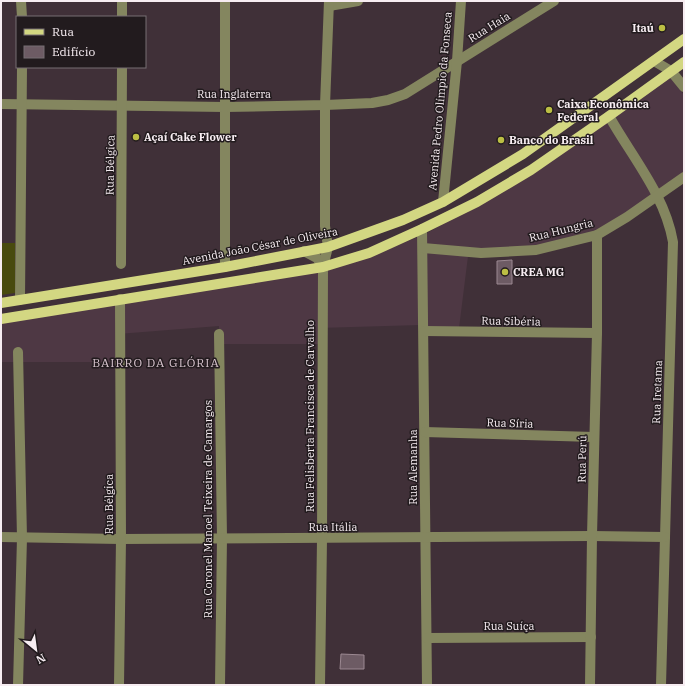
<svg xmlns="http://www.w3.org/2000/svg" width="685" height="686" font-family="'IBM Plex Serif',serif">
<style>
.built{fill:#4e3844}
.green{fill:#484a0e}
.building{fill:#6d5b64;stroke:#9c8992}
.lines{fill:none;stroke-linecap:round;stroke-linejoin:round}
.minor{stroke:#84865f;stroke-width:10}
.major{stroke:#d3d782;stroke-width:10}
.poi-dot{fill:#bcbf44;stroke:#221b1e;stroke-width:1.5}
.labels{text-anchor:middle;stroke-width:3;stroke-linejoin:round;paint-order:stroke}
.street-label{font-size:11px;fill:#f7edf2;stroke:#221b1e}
.poi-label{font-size:11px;font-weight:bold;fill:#f7edf2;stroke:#221b1e;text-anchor:start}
.neighbourhood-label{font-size:12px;letter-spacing:1px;fill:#d7c3cd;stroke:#221b1e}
</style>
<rect width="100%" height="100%" fill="#403038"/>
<!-- built -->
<polygon class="built" points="668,75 684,95 684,179 589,241 468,256 458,336 420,325 318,328 318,344 219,344 219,326 118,334 118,362 1,362 1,321 369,257 425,234 476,206"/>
<!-- green -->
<polygon class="green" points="1,243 15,243 15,293 1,295"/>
<!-- building -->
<g class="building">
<polygon points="512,260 512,284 497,284 497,261"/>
<polygon points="341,654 364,655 364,669 340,669"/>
</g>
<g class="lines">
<!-- minor -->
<g class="minor">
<polyline points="21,1 22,17"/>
<polyline points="122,1 122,17"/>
<polyline points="225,1 225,267"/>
<polyline points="329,6 358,1"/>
<polyline points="654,61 671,71 684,87"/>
<polyline points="1,104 225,107 325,105 372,103 388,100 405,94 554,1"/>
<path d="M609 116C632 157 665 195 673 242L661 685"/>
<polyline points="443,202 457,61 461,1"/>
<polyline points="422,229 427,685"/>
<polyline points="423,248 481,253 536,250 597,235 627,217 684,177"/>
<polyline points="304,251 317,258 323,267"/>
<polyline points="121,264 122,67"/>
<polyline points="20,300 22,67"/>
<polyline points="424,331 597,333"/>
<polyline points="219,334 222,538 220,685"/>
<polyline points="425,432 594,437"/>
<polyline points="1,537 121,539 592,536 665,537"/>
<polyline points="427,638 591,637"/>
<polyline points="18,685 22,538 18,352"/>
<polyline points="119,685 121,539 120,299"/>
<polyline points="320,685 322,539 323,267 328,247 325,226 325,105 329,1"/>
<polyline points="590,685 592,536 597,333 597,235"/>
</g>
<!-- major -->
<g class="major">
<polyline points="1,303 225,267 328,247 403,220 443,202 523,154 684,39"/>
<polyline points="1,319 323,267 369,253 422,229 477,202 531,170 609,116 684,62"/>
</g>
</g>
<!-- markers -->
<g class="poi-dot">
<circle cx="662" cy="28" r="4"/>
<circle cx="549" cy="110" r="4"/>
<circle cx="136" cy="137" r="4"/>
<circle cx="501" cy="140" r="4"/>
<circle cx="505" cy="272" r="4"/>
</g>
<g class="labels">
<!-- street labels -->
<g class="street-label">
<text transform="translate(489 27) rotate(-32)" y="4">Rua Haia</text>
<text x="234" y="98">Rua Inglaterra</text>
<text transform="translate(440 101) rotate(-85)" y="4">Avenida Pedro Olímpio da Fonseca</text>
<text transform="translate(110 165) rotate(-89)" y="4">Rua Bélgica</text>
<text transform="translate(561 230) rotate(-14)" y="4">Rua Hungria</text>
<text transform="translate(260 246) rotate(-11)" y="4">Avenida João César de Oliveira</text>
<text transform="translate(511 321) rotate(1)" y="4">Rua Sibéria</text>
<text transform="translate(657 392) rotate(-88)" y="4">Rua Iretama</text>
<text transform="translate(310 416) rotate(-90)" y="4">Rua Felisberta Francisca de Carvalho</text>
<text transform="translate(510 423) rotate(2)" y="4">Rua Síria</text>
<text transform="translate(582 459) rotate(-89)" y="4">Rua Perú</text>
<text transform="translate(413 467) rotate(-90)" y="4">Rua Alemanha</text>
<text transform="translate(109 504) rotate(-90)" y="4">Rua Bélgica</text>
<text transform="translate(208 509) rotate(-90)" y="4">Rua Coronel Manoel Teixeira de Camargos</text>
<text x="333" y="531">Rua Itália</text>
<text x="509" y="630">Rua Suíça</text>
</g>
<!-- poi labels -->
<g class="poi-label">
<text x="654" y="32" text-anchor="end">Itaú</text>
<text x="557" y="108">Caixa Econômica<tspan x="557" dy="13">Federal</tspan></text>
<text x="144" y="141">Açaí Cake Flower</text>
<text x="509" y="144">Banco do Brasil</text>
<text x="513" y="276">CREA MG</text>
</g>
<!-- neighbourhood labels -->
<g class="neighbourhood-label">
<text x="156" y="367">BAIRRO DA GLÓRIA</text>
</g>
</g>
<!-- border -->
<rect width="685" height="686" fill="none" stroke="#f7edf2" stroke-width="4"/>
<!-- legend -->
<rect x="16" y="16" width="130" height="52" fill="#221b1e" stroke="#776f73"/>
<rect x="24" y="29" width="20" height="6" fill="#d3d782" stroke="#776f73"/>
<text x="52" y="36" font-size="12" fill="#f7edf2">Rua</text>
<rect x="24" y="46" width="20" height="12" fill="#6d5b64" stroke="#776f73"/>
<text x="52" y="56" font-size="12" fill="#f7edf2">Edifício</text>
<!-- north arrow -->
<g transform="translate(36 650) rotate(151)" stroke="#221b1e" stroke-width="3" paint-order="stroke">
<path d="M0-3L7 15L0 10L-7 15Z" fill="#f7edf2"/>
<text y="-6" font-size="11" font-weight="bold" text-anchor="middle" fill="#f7edf2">N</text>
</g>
</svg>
